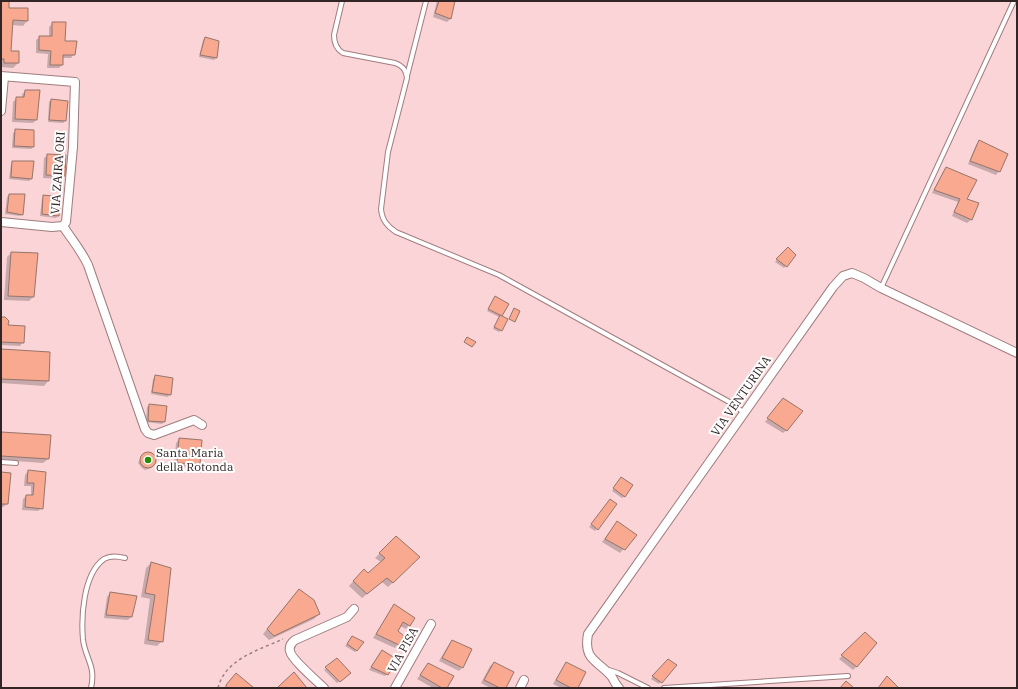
<svg xmlns="http://www.w3.org/2000/svg" width="1018" height="689" font-family="'IBM Plex Serif',serif">
<style>
.shadow{fill:#0003}
.building{fill:#f8a98f;stroke:#96756b}
.lines{fill:none;stroke-linecap:round;stroke-linejoin:round}
.lane-casing{stroke:#a07d7f;stroke-width:6}
.street-casing{stroke:#a07d7f;stroke-width:10}
.path{stroke:#9b8182;stroke-width:1.5;stroke-dasharray:3 3;stroke-linecap:butt}
.lane{stroke:#fff;stroke-width:4}
.street{stroke:#fff;stroke-width:8}
.poi-dot{fill:#258c07;stroke:#fff;stroke-width:1.5}
.labels{text-anchor:middle;stroke-width:4;stroke-linejoin:round;paint-order:stroke}
.street-label{font-size:12px;fill:#332526;stroke:#fff}
.poi-label{font-size:12px;fill:#332526;stroke:#fff;text-anchor:start}
</style>
<rect width="100%" height="100%" fill="#fad4d6"/>
<!-- shadow -->
<g class="shadow">
<polygon points="437,1 454,1 450,19 447,22 433,17"/>
<polygon points="1,2 8,9 27,9 27,21 23,26 12,25 10,52 18,52 18,63 13,68 1,67"/>
<polygon points="53,23 64,42 74,54 71,58 62,58 62,65 59,68 47,68 48,54 36,53 36,40 40,37 49,37 49,27"/>
<polygon points="205,38 218,42 216,58 214,60 199,57 203,40"/>
<polygon points="26,91 36,120 33,123 12,122 13,102 17,98 22,98 22,94"/>
<polygon points="51,100 67,102 65,121 63,123 48,122 49,102"/>
<polygon points="16,131 33,147 31,149 12,148 13,133"/>
<polygon points="979,141 999,171 996,175 968,164 976,145"/>
<polygon points="48,155 65,156 64,176 61,179 43,178 44,158"/>
<polygon points="13,162 31,179 29,181 9,179 11,164"/>
<polygon points="946,169 966,199 977,203 971,220 967,223 952,216 958,202 932,193 943,172"/>
<polygon points="9,195 22,214 20,216 5,214 7,197"/>
<polygon points="44,196 58,215 56,218 40,216 42,198"/>
<polygon points="788,248 786,266 784,268 775,262"/>
<polygon points="11,253 33,297 29,301 4,300 7,257"/>
<polygon points="495,298 501,316 501,330 499,332 493,329 499,317 487,311"/>
<polygon points="1,318 23,342 20,346 1,345"/>
<polygon points="1,350 48,381 44,386 1,383"/>
<polygon points="155,377 170,394 168,397 151,394 153,379"/>
<polygon points="783,399 787,430 783,433 765,422"/>
<polygon points="149,405 164,422 162,424 146,422 147,407"/>
<polygon points="1,433 48,459 43,463 1,460"/>
<polygon points="179,439 199,464 195,467 174,466 176,443"/>
<polygon points="146,453 152,453 156,459 151,468 145,470 142,468 138,463 141,457"/>
<polygon points="28,471 44,473 42,508 38,511 22,510 23,499 26,496 31,496 31,486 24,486 25,475"/>
<polygon points="1,473 7,504 3,507 1,507"/>
<polygon points="619,480 625,496 622,498 612,491"/>
<polygon points="609,502 616,504 595,531 589,527"/>
<polygon points="614,526 636,535 620,553 602,542"/>
<polygon points="396,538 419,557 388,587 382,582 362,598 349,586 359,575 368,574 381,562 375,558"/>
<polygon points="151,563 162,641 157,646 144,644 150,599 141,597 146,568"/>
<polygon points="110,593 131,617 128,620 104,618 107,597"/>
<polygon points="294,595 319,614 314,619 269,640 263,634"/>
<polygon points="394,606 409,625 406,629 400,626 397,631 398,644 395,648 373,638"/>
<polygon points="865,633 857,666 853,670 839,659"/>
<polygon points="352,637 357,650 355,652 345,646"/>
<polygon points="452,641 471,650 462,668 459,671 439,661 449,644"/>
<polygon points="382,651 387,674 385,676 369,670"/>
<polygon points="668,660 675,665 659,684 651,679"/>
<polygon points="494,663 505,688 490,688 481,683 490,666"/>
<polygon points="428,664 446,688 433,688 417,679"/>
<polygon points="566,664 577,688 561,688 553,684 563,667"/>
<polygon points="326,668 349,673 337,683 324,670"/>
</g>
<!-- building -->
<g class="building">
<polygon points="1,1 9,1 9,8 28,8 28,21 13,20 11,51 19,51 19,63 4,63 4,59 1,59"/>
<polygon points="439,1 455,1 451,19 435,13"/>
<polygon points="52,22 66,22 65,41 77,41 75,55 63,55 63,65 50,65 51,51 39,50 39,36 52,36"/>
<polygon points="205,37 219,41 217,58 200,55"/>
<polygon points="25,90 40,90 37,120 15,119 16,97 24,97"/>
<polygon points="51,99 68,101 66,121 49,120"/>
<polygon points="15,129 34,130 34,147 14,146"/>
<polygon points="979,140 1008,154 1000,172 970,161"/>
<polygon points="47,154 66,155 65,176 46,175"/>
<polygon points="12,161 34,161 32,179 11,177"/>
<polygon points="946,167 977,180 967,199 979,203 972,220 954,212 960,199 934,190"/>
<polygon points="9,194 25,194 23,215 7,212"/>
<polygon points="43,195 61,197 59,216 42,214"/>
<polygon points="788,247 796,255 787,267 776,259"/>
<polygon points="11,252 38,253 34,297 8,296"/>
<polygon points="495,296 509,304 502,316 488,309"/>
<polygon points="514,308 520,311 515,322 509,319"/>
<polygon points="500,315 508,319 502,331 494,327"/>
<polygon points="1,317 5,317 9,321 8,325 25,326 24,343 1,342"/>
<polygon points="467,337 476,342 472,347 464,342"/>
<polygon points="1,349 50,352 49,381 1,379"/>
<polygon points="155,375 173,378 171,395 152,392"/>
<polygon points="783,398 803,411 787,431 767,418"/>
<polygon points="149,404 167,406 165,422 148,421"/>
<polygon points="1,432 51,435 49,459 1,456"/>
<polygon points="179,438 202,440 200,464 177,463"/>
<circle cx="148" cy="460" r="8"/>
<polygon points="28,470 46,472 43,509 25,507 26,495 33,495 34,483 27,483"/>
<polygon points="1,472 11,473 8,504 1,504"/>
<polygon points="621,477 633,485 625,497 613,488"/>
<polygon points="610,499 617,504 598,530 591,524"/>
<polygon points="617,521 637,535 625,550 605,539"/>
<polygon points="396,536 420,557 393,583 387,578 367,594 353,581 364,569 368,573 385,558 379,553"/>
<polygon points="151,562 171,568 163,642 148,640 155,595 145,593"/>
<polygon points="299,589 314,600 320,614 274,636 267,629"/>
<polygon points="110,592 137,596 132,617 106,615"/>
<polygon points="394,604 415,618 410,626 403,622 398,631 404,636 399,645 376,634"/>
<polygon points="865,632 877,643 857,667 841,655"/>
<polygon points="352,636 364,642 357,651 347,644"/>
<polygon points="452,640 472,649 463,668 442,658"/>
<polygon points="382,650 398,660 388,675 371,667"/>
<polygon points="337,658 351,673 340,682 325,667"/>
<polygon points="668,659 677,665 662,683 652,676"/>
<polygon points="494,662 514,672 506,688 500,688 484,680"/>
<polygon points="566,662 586,672 578,688 571,688 556,680"/>
<polygon points="428,663 454,676 447,688 442,688 420,675"/>
<polygon points="294,672 307,688 280,688 278,687"/>
<polygon points="236,673 254,688 226,688 226,685"/>
<polygon points="887,676 898,687 898,688 878,688"/>
<polygon points="846,681 854,688 840,688"/>
</g>
<g class="lines">
<defs>
<g id="lane">
<path d="M342 1 334 35C334 43 336 49 343 53L395 63C403 66 406 70 407 78L388 152 381 209C382 220 387 226 396 232L499 275 733 404 744 413"/>
<polyline points="407,76 426,1"/>
<polyline points="881,288 1014,1"/>
<polyline points="1,462 16,463"/>
<polyline points="609,670 618,673 648,688"/>
<path d="M91 688C96 666 86 660 83 640 81 617 83 574 104 559 111 555 118 556 125 558"/>
<polyline points="664,688 848,676"/>
</g>
<g id="street">
<polyline points="1,76 75,82 73,147 66,222 63,226 52,227 1,222"/>
<polyline points="1,111 4,77"/>
<path d="M63 226C72 240 81 250 88 265L145 429 148 433 154 435 194 420 202 425"/>
<path d="M324 688C317 681 291 659 290 651 289 647 291 643 295 640L347 617 354 609"/>
<polyline points="395,688 431,624"/>
<polyline points="520,688 524,680"/>
<path d="M619 688C616 685 614 681 612 677 598 660 583 661 588 634L833 287 843 276 852 273 864 278 881 288 1017 353"/>
</g>
</defs>
<!-- lane casing -->
<use href="#lane" class="lane-casing"/>
<!-- street casing -->
<use href="#street" class="street-casing"/>
<!-- path -->
<path class="path" d="M218 688C225 659 259 650 283 639"/>
<!-- lane -->
<use href="#lane" class="lane"/>
<!-- street -->
<use href="#street" class="street"/>
</g>
<!-- markers -->
<circle class="poi-dot" cx="148" cy="460" r="4"/>
<g class="labels">
<!-- street labels -->
<g class="street-label">
<text transform="translate(58 173) rotate(-86)" y="4">VIA ZAIRA ORI</text>
<text transform="translate(741 396) rotate(-55)" y="4">VIA VENTURINA</text>
<text transform="translate(403 650) rotate(-61)" y="4">VIA PISA</text>
</g>
<!-- poi labels -->
<g class="poi-label">
<text x="156" y="457">Santa Maria<tspan x="156" dy="14">della Rotonda</tspan></text>
</g>
</g>
<!-- border -->
<rect width="1018" height="689" fill="none" stroke="#332526" stroke-width="4"/>
</svg>
